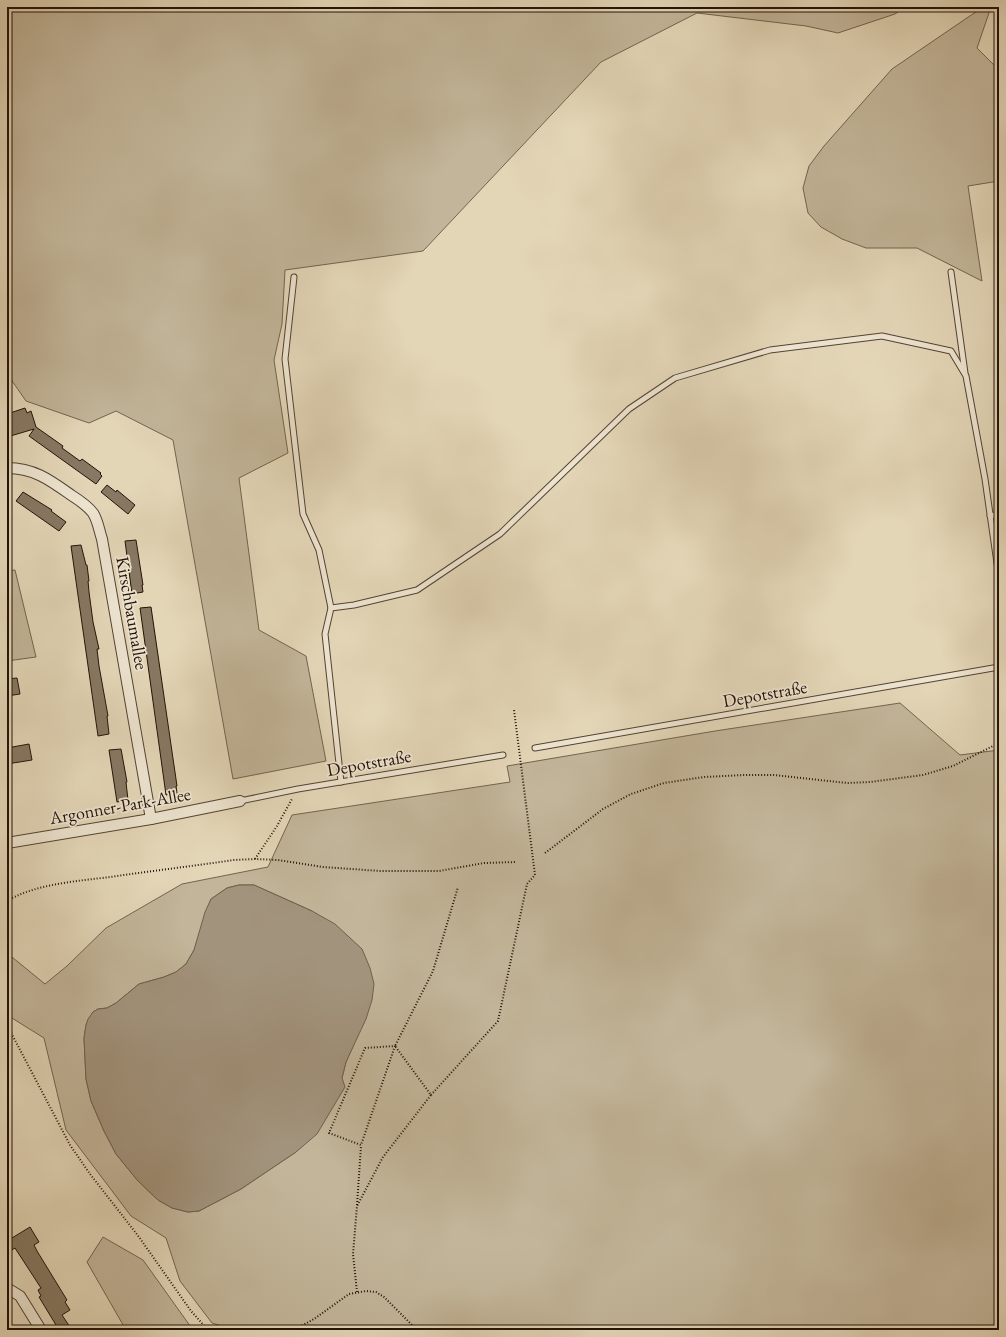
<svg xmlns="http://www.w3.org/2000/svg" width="1006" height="1337" font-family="'EB Garamond',serif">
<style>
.green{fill:#c2b599;stroke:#726450;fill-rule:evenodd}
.water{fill:#a2937c;stroke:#6f5f4e}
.building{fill:#877863;stroke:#231208}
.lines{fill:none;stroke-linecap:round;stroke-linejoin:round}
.lane-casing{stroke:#534334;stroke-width:7}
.street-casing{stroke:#534334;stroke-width:12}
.path{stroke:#231208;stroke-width:2;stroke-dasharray:1 2;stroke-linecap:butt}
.lane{stroke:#ede4d0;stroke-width:5}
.street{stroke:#ede4d0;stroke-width:10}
.labels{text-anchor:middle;stroke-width:3.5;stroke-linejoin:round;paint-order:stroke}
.street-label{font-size:18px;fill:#231208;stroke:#ede4d0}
</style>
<rect width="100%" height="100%" fill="#e3d6b7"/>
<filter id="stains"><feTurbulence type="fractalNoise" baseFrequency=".005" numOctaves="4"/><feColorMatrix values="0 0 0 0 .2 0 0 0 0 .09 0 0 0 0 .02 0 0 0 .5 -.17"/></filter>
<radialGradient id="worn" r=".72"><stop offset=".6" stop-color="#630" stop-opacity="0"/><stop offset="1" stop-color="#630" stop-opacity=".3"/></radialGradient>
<!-- green -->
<g class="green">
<polygon points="7,7 905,7 895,14 838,33 806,26 697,13 601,62 423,251 285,270 282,324 274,360 288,453 239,478 259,630 306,656 326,761 233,779 173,440 116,411 89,423 26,401 8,375 7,375"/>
<polygon points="983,7 991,7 977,48 999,70 999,181 968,186 982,281 917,248 866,248 842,239 821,227 808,213 803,188 809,166 824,146 892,69"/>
<polygon points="15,570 36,657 7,661 7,571"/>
<path d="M900 703 960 755 999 750V1330H231V1329L212 1323 180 1281 166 1238 131 1216 66 1130 44 1038 7 1015V953L45 984 67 966 106 928 182 884 268 867 292 815 510 782 507 766 715 731ZM239 885H254L312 911 354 1044 346 1062 342 1078 296 1152 241 1189 199 1211 188 1212 172 1208 158 1200 138 1181 116 1154 104 1131 91 1101 86 1079 84 1038 86 1025 93 1012 98 1009 107 1008 116 1003 139 984 164 977 176 972 186 964 194 950 211 899 227 888Z"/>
<polygon points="103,1237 143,1260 193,1330 126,1330 87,1262"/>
</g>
<!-- water -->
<polygon class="water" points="239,885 254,885 312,911 335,924 362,949 370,968 374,984 372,1000 366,1019 346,1062 342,1078 345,1087 317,1134 296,1152 241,1189 199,1211 188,1212 172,1208 158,1200 138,1181 116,1154 104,1131 91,1101 86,1079 84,1038 86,1025 88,1019 93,1012 98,1009 107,1008 116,1003 139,984 164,977 176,972 186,964 194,950 205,912 211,899 227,888"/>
<!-- building -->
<g class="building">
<polygon points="25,408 27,413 31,411 36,427 63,446 62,448 80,461 82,459 101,473 100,474 102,476 96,484 29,436 34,429 7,437 7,414"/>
<polygon points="107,485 116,492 117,490 135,505 128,514 101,492"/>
<polygon points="23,492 52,510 51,511 66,522 59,531 16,501"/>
<polygon points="136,540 143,585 142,585 143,592 132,594 125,541"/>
<polygon points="81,545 86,565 87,565 89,581 88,581 89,592 93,622 99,649 97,649 99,666 108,716 107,716 109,734 98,736 71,546"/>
<polygon points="151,607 177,786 176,786 177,793 166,795 141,615 140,608"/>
<polygon points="17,678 20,694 7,696 7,679"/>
<polygon points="29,744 32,760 7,764 7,748"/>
<polygon points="121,749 127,782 126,782 128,800 117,802 109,750"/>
<polygon points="30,1227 39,1242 34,1245 37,1251 67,1300 65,1302 70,1310 62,1315 72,1330 59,1330 39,1297 41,1296 38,1290 41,1288 15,1248 7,1253 7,1241"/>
</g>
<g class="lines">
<defs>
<g id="lane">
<polyline points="951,272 965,373"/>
<polyline points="294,277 285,359 303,514 319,550 331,608"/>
<polyline points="990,516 999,514"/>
<polyline points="535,748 999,667"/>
<polyline points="341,782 325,634 331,608 354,605 417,590 500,534 629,409 675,378 770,350 882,336 951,351 966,376 985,479 999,577"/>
<polyline points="240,801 298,789 503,755"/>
</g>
<g id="street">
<path d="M7 468C34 468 50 480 71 495 79 500 87 505 93 513 98 521 99 530 102 539L151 819"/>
<polyline points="7,843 151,819 240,801"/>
<polyline points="7,1288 20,1296 41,1330"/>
</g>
</defs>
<!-- lane casing -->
<use href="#lane" class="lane-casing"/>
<!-- street casing -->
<use href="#street" class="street-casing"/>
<!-- path -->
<g class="path">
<polyline points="545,853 603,809 631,794 664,783 704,777 744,775 774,775 847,783 870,782 923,775 953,766 999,743"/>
<polyline points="255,859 277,826 292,799"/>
<path d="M7 901C35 884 78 881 110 877 151 871 193 866 234 860L255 859 278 860 323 867 380 871H439L484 863 516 862"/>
<polyline points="7,1025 70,1145 90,1174 139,1237 191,1311 208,1330"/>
<polygon points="395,1046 361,1145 329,1133 365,1048"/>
<polyline points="431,1095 498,1021 527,884 535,875 514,710"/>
<polyline points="357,1205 361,1146"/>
<polyline points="357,1292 353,1254 357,1206 383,1157 431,1095 395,1046 433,971 458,887"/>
<polyline points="294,1330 314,1319 349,1294 366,1291 376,1292 384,1297 417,1330"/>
</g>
<!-- lane -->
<use href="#lane" class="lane"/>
<!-- street -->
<use href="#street" class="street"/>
</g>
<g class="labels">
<!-- street labels -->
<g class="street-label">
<text transform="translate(132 613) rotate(80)" y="6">Kirschbaumallee</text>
<text transform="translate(765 694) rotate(-10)" y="6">Depotstraße</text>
<text transform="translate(369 763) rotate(-10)" y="6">Depotstraße</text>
<text transform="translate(120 806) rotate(-10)" y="6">Argonner-Park-Allee</text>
</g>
</g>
<!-- margin -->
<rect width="1006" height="1337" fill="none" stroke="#e3d6b7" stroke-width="24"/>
<rect x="8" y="8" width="990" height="1321" fill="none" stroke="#231208" stroke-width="2"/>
<rect x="12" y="12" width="982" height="1313" fill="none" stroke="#231208"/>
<rect width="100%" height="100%" filter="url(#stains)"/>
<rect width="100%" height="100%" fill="url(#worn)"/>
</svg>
